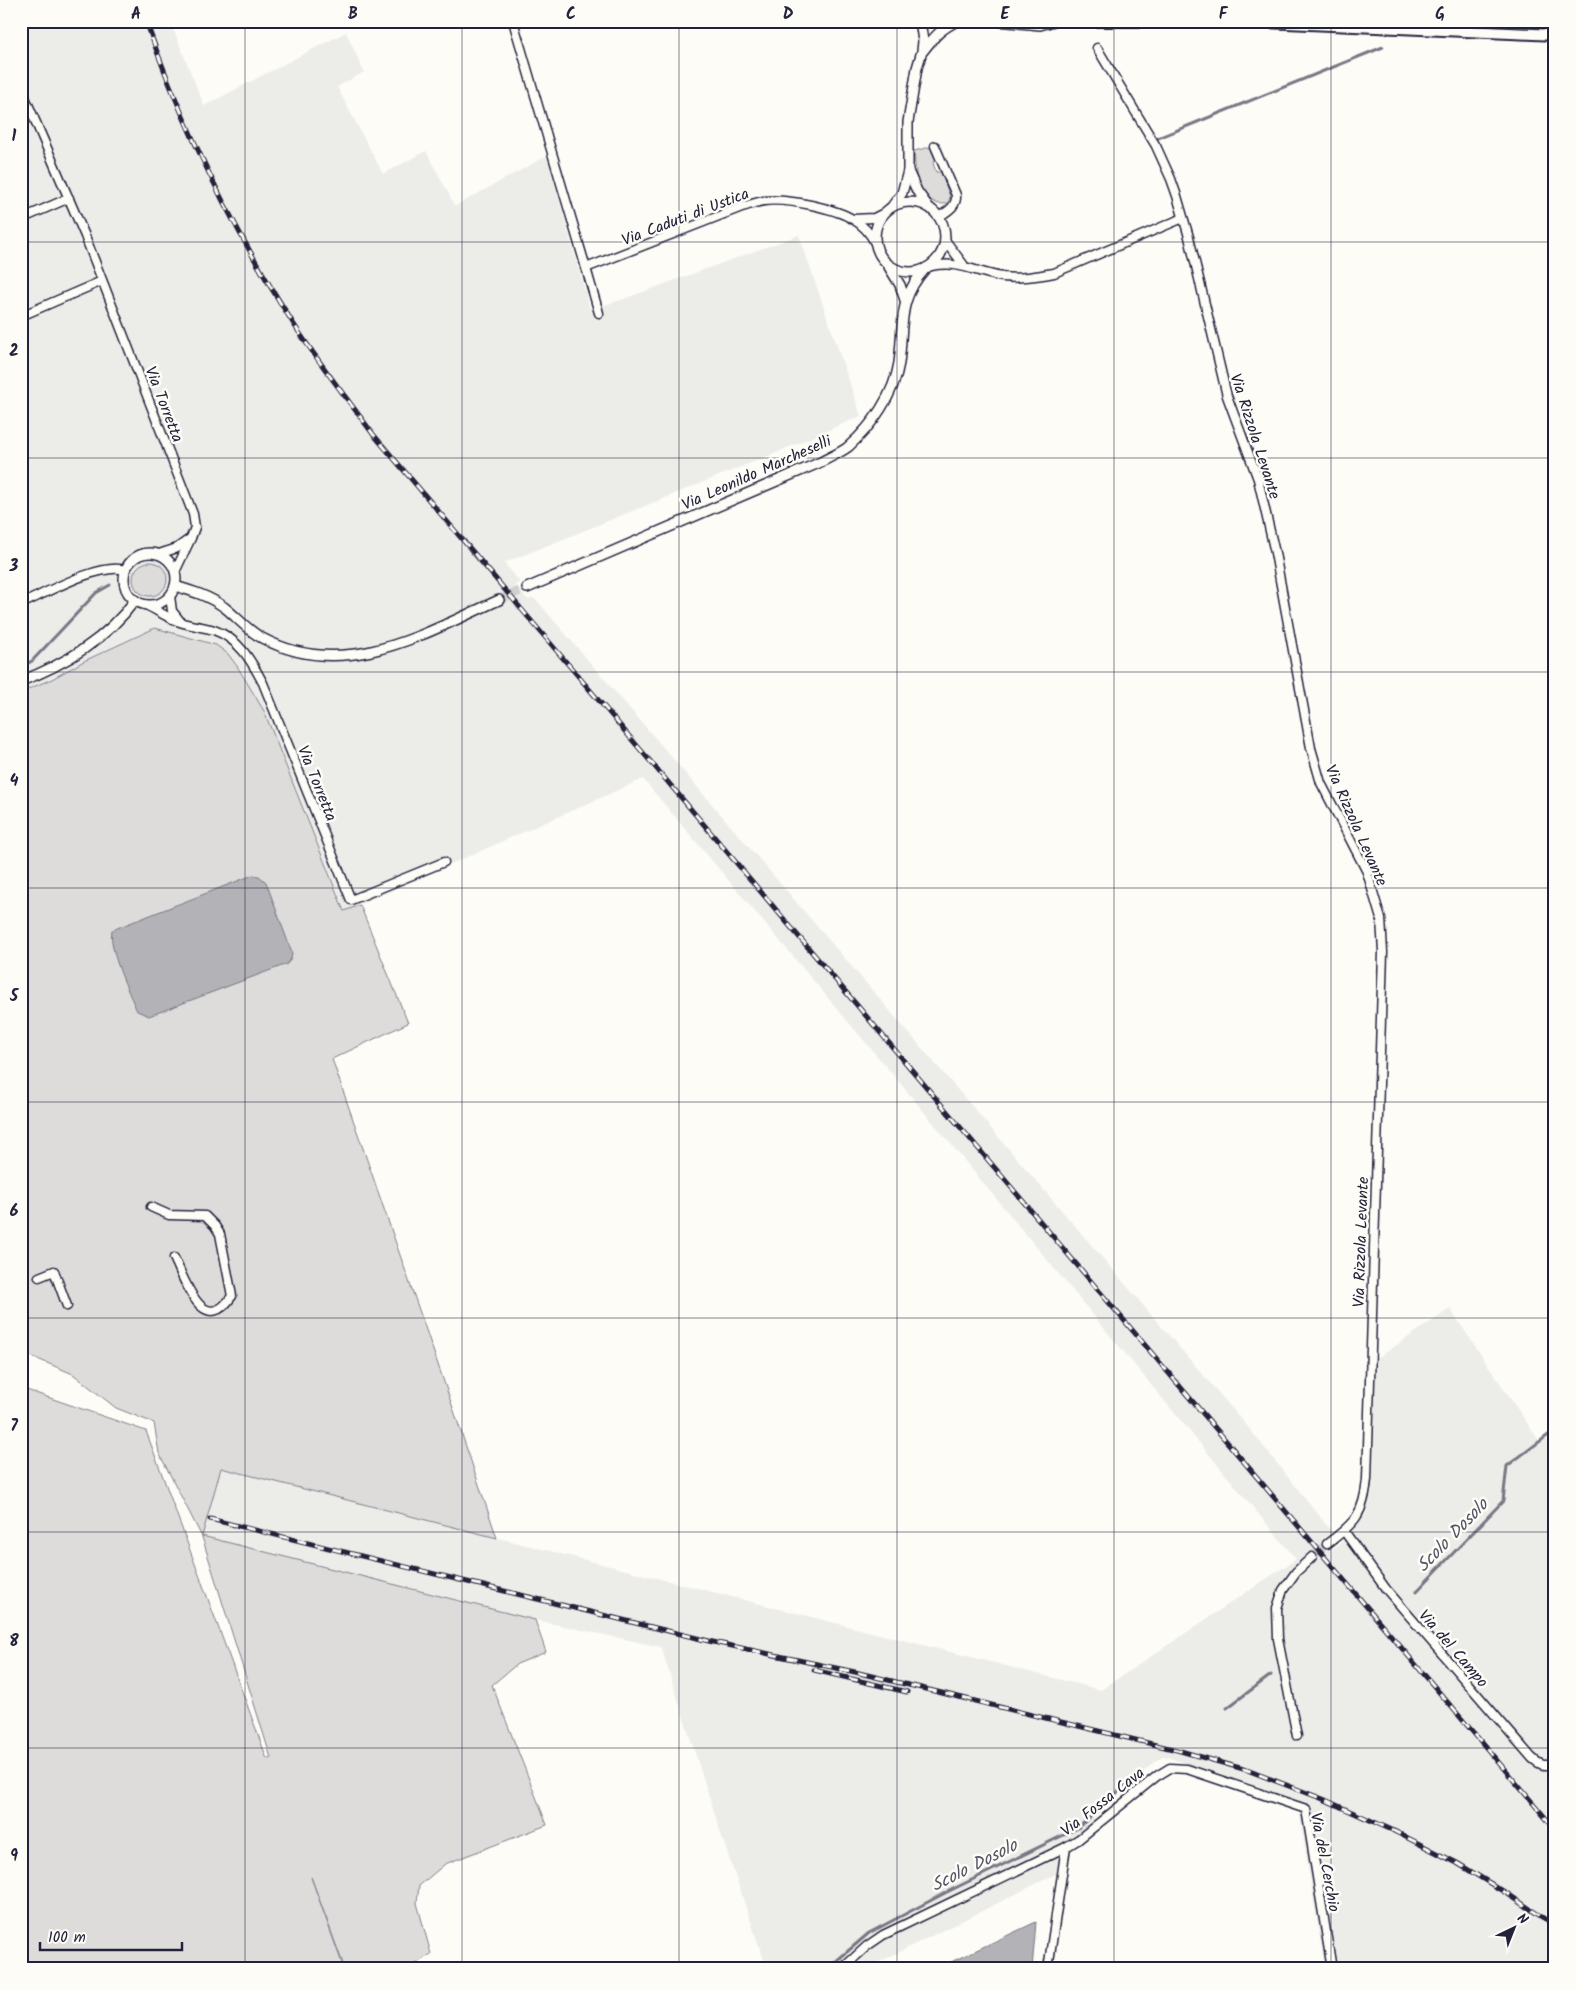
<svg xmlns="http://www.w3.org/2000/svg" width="1576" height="1990" font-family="Kalam,sans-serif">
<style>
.built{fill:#ecece9}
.green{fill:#dddcdb;stroke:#807f8b}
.water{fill:#b2b2b7;stroke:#787885}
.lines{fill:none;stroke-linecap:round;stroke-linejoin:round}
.stream{stroke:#787885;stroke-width:3}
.minor-tunnel{stroke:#d1d0d1;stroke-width:8;stroke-dasharray:8 4;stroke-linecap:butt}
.tertiary-tunnel{stroke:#d1d0d1;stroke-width:9;stroke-dasharray:9 4.5;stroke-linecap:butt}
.minor-casing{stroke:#22223b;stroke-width:11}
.tertiary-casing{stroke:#22223b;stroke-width:12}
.secondary-casing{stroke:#22223b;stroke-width:14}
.minor{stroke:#fdfcf7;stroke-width:8}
.tertiary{stroke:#fdfcf7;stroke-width:9}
.secondary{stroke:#fdfcf7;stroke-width:10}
.rail-casing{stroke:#22223b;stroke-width:5}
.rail{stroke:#fdfcf7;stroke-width:3;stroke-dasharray:9;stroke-linecap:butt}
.grid{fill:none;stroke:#22223b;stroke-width:1;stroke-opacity:0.55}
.labels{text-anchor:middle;stroke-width:5;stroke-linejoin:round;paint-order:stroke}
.street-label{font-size:16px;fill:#22223b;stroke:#fdfcf7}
.water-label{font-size:18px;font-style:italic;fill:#545466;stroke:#fdfcf7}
.neatline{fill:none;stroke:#22223b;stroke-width:2}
.grid-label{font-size:16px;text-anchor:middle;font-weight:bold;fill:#22223b}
</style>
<rect width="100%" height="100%" fill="#fdfcf7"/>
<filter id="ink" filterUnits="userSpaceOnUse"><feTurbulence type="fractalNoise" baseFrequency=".02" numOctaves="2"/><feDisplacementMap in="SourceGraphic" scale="10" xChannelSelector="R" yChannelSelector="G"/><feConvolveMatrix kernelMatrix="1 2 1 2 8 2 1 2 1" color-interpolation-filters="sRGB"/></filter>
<g filter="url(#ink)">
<!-- built -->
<polygon class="built" points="21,21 170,21 204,106 346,32 364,72 337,87 383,174 426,151 455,206 547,156 590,309 621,300 799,235 861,416 778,452 504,563 520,582 515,585 528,600 533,598 538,602 1247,1426 1333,1533 1325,1539 1332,1549 1341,1543 1366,1514 1370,1491 1373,1423 1373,1361 1450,1309 1540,1442 1555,1432 1555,1969 1325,1969 1297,1800 1164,1756 1152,1764 1079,1832 1082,1841 1070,1850 1061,1864 1060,1872 869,1967 851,1954 835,1969 767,1969 724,1843 661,1647 535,1620 201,1537 221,1468 1101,1690 1296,1559 905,1089 643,779 345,911 264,711 238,666 228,654 216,645 155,628 84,661 52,679 21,692"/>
<!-- green -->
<g class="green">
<path d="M930 147 936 160 933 163 936 172H941L950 197 948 203C940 205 936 204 930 199 914 188 916 169 914 151Z"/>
<circle cx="150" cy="579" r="17"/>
<polygon points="155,628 216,645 228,654 237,666 264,711 344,911 360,905 408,1023 332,1059 452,1405 497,1538 221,1468 202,1536 535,1620 546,1652 517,1664 492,1685 547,1825 445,1864 419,1886 417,1903 431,1954 408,1969 345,1969 311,1877 344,1969 30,1969 21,1945 21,1388 146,1431 267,1759 271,1758 202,1537 159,1453 154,1423 116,1408 73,1374 21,1352 21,692 52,679 84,661"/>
</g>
<!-- water -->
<g class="water">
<path d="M253 875 259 876 266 882 292 953 291 959 287 964 149 1016 137 1011C129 993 108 949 112 930Z"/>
<polygon points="1036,1922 1032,1969 936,1969"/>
</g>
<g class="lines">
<!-- stream -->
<g class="stream">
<polyline points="1158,138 1383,47"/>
<polyline points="21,667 32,661 96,593 110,585"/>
<polyline points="1417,1591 1503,1501 1507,1466 1555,1430"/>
<polyline points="1227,1708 1271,1675"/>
<polyline points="827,1969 869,1933 945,1893 1078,1828 1130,1781"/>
</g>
<!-- minor-tunnel -->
<polyline class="minor-tunnel" points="1312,1557 1327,1544"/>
<!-- tertiary-tunnel -->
<polyline class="tertiary-tunnel" points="499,600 527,588"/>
<defs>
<g id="minor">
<path d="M513 21 586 268 742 207C749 205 757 202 764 201 786 198 836 208 854 220 863 225 870 233 875 243"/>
<path d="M1097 48 1156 146 1171 179 1177 196 1189 237 1227 396 1258 479 1275 553 1311 748 1321 783 1367 872 1381 919 1383 952 1367 1479C1364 1514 1355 1523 1327 1544"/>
<polyline points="21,88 85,236 193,514 195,527 191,538"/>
<path d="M935 146 956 195C957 207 947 211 939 217"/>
<polyline points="21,219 69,198"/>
<polyline points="853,219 874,218 884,213"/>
<polyline points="945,240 963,264"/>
<path d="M931 266C961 260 975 273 1003 277 1020 279 1037 276 1054 273L1183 218"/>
<polyline points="586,268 599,313"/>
<polyline points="21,316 102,281"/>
<polyline points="159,554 177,548 191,538 175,572"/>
<polyline points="170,596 172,611 180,621"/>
<path d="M21 604C46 593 101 562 125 570"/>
<path d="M144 604C157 610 169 619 183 623 193 626 204 627 214 630 239 639 251 660 263 683L351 900 444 862"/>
<path d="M151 1207 169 1215 205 1216 215 1226 220 1234 232 1296C203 1338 185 1280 174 1258"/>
<polyline points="39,1277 54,1271 67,1306"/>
<path d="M1344 1531 1386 1589 1532 1758C1540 1765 1544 1767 1555 1763"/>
<polyline points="1297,1736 1278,1639 1277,1608 1283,1590 1296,1572 1312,1557"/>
<polyline points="842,1969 867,1946 883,1935 1066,1847 1079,1839 1157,1776 1170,1768 1187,1769 1306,1809 1332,1969"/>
<polyline points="1048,1969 1066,1847"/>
</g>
<g id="tertiary">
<polyline points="997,21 1040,25 1054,21"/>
<path d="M923 51C934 37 941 28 958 21"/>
<polyline points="908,171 917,191 927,205"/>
<circle cx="910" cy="237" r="35"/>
<polyline points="893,205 902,193 908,171 908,122 917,68 922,51 923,41 920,21"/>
<polyline points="889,267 900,285 905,300"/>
<circle cx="150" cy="579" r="26"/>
<path d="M175 586C192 591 209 596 224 607 237 617 247 630 262 638 344 682 423 634 499 600"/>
<path d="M527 588 821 462C830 457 840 453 848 447 872 426 894 395 899 363 904 325 897 300 925 269"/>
<path d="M21 681C64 665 108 638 135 600"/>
</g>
<g id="secondary">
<polyline points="1078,21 1174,21"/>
<polyline points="1243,21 1555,35"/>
</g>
</defs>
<!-- minor casing -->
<use href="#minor" class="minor-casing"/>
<!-- tertiary casing -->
<use href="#tertiary" class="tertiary-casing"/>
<!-- secondary casing -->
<use href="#secondary" class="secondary-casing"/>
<!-- minor -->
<use href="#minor" class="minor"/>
<!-- tertiary -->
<use href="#tertiary" class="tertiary"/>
<!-- secondary -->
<use href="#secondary" class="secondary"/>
<defs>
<g id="rail">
<path d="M146 21C183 128 233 229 293 323 318 362 346 397 373 434L1555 1829"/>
<polyline points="210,1519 713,1642 855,1672 1177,1750 1247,1770 1323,1799 1392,1830 1457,1863 1511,1896 1555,1926"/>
<polyline points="814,1670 907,1692"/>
</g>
</defs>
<!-- rail casing -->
<use href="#rail" class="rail-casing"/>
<!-- rail -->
<use href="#rail" class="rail"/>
</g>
</g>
<!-- grid -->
<path class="grid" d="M245 21V1969M462 21V1969M679 21V1969M897 21V1969M1114 21V1969M1331 21V1969M21 242H1555M21 458H1555M21 672H1555M21 888H1555M21 1102H1555M21 1318H1555M21 1532H1555M21 1748H1555"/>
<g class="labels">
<!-- street labels -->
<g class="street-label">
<text transform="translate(685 216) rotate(-21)" y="6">Via Caduti di Ustica</text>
<text transform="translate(165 404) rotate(69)" y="6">Via Torretta</text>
<text transform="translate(1256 436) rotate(72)" y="6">Via Rizzola Levante</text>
<text transform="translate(756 472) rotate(-24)" y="6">Via Leonildo Marcheselli</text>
<text transform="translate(318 783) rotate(68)" y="6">Via Torretta</text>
<text transform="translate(1357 825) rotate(66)" y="6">Via Rizzola Levante</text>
<text transform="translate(1360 1242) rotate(-88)" y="6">Via Rizzola Levante</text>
<text transform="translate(1454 1648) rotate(49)" y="6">Via del Campo</text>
<text transform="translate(1102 1801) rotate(-38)" y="6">Via Fossa Cava</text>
<text transform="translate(1326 1862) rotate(79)" y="6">Via del Cerchio</text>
</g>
<!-- water labels -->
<g class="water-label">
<text transform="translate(1452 1535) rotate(-46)" y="6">Scolo Dosolo</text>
<text transform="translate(974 1865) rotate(-27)" y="6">Scolo Dosolo</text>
</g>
</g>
<!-- margin -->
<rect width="1576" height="1990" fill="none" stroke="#fdfcf7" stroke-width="55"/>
<!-- north arrow -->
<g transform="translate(1514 1928) rotate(43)" stroke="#fdfcf7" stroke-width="4" paint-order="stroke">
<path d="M0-4L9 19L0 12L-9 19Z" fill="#22223b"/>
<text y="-8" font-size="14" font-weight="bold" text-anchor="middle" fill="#22223b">N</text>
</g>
<!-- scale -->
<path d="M40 1942v8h142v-8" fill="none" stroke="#22223b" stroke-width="2.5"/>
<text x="48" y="1942" font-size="15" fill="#22223b" stroke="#fdfcf7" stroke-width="4" paint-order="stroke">100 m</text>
<rect x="28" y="28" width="1520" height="1934" class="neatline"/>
<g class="grid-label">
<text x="136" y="19">A</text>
<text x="353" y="19">B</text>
<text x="571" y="19">C</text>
<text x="788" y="19">D</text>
<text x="1005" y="19">E</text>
<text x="1223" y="19">F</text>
<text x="1440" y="19">G</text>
<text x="14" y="141">1</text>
<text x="14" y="356">2</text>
<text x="14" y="571">3</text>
<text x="14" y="786">4</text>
<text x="14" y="1001">5</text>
<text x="14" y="1216">6</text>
<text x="14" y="1431">7</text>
<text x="14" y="1646">8</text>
<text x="14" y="1861">9</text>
</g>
</svg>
